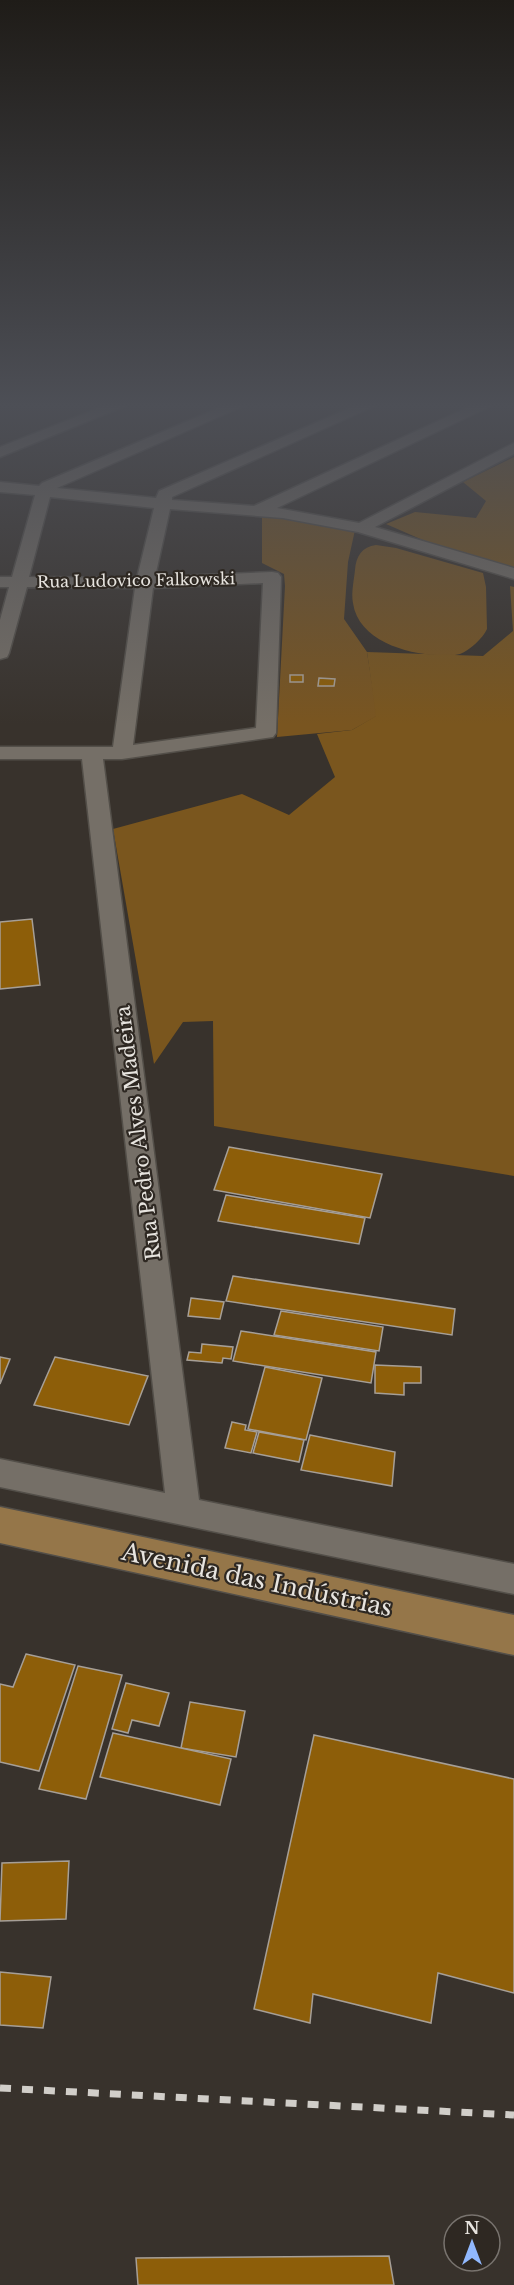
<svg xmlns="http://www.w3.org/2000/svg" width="514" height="2285" font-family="'Libre Baskerville',serif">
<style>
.green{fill:#795520}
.forest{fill:#7a561e}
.building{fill:#8d5e09;stroke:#a69f97;stroke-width:1.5}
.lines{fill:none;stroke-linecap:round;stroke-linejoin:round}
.minor-casing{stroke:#534f49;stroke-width:3}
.major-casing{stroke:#534f49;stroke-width:3}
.minor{fill:#756f67;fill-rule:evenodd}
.major{fill:#957649;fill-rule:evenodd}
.rail{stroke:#d1cec9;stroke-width:7;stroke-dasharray:11 11;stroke-linecap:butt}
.labels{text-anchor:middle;stroke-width:4.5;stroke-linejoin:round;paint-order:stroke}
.far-street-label{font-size:16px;fill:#e7e4df;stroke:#2e2822}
.street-label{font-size:20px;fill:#e7e4df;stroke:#2e2822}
.near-street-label{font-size:24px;fill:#e7e4df;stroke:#2e2822}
</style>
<rect width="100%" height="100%" fill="#38322c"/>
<!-- green -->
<g class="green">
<polygon points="262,514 355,530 348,562 344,619 367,652 377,716 352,730 277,737 285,586 284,574 262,563"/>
<path d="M376 545 396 548 483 573 486 587 487 629C483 638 470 650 460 654 454 656 444 655 437 655 406 654 358 640 353 603 351 593 354 580 355 570 356 556 362 547 376 545Z"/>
</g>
<!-- forest -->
<g class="forest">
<polygon points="514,457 514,568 425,541 386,524 415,512 476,518 486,501 463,482"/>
<polygon points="510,586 514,587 514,1176 214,1126 213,1021 183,1022 154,1064 113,829 242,794 289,815 335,777 317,734 352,730 376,716 367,652 483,656 513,631"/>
</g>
<!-- building -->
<g class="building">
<rect x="290" y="675" width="13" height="7"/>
<polygon points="319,678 335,679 334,686 318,686"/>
<polygon points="32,919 40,985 0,989 0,922"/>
<polygon points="229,1147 382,1174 370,1218 214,1190"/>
<polygon points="226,1195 365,1218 359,1244 218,1221"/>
<polygon points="233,1276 455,1309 452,1335 226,1301"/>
<polygon points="191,1298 224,1302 220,1319 188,1316"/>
<polygon points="281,1311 383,1327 379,1351 274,1335"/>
<polygon points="241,1331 376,1352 371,1383 233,1361"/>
<polygon points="202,1344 233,1347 231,1359 223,1358 222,1363 187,1360 189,1352 201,1353"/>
<polygon points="0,1357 10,1359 0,1384"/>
<polygon points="55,1357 148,1376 129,1425 34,1405"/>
<polygon points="375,1365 421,1367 421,1383 404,1383 404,1395 375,1393"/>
<polygon points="265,1367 322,1378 306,1440 248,1429"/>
<polygon points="232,1422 246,1425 245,1430 257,1432 251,1453 225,1448"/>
<polygon points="259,1432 304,1440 299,1462 253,1453"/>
<polygon points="310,1435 395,1452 392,1486 301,1470"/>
<polygon points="26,1654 75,1665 39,1771 0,1762 0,1684 13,1687"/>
<polygon points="78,1666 122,1675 86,1799 39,1789"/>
<polygon points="126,1683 169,1693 159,1726 132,1720 128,1733 112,1729"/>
<polygon points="190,1702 245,1711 236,1757 181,1748"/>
<polygon points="113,1733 231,1759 220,1805 100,1777"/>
<polygon points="314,1735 514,1779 514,1993 438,1973 431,2023 313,1994 310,2023 254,2009"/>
<polygon points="69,1861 66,1919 0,1921 2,1863"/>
<polygon points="0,1972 51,1977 43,2028 0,2025"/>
<polygon points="389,2256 394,2285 138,2285 136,2258"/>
</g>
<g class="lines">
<defs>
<g id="minor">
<polygon points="109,404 130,404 0,457 0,447"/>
<path d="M228 404H248L57 488 156 498 159 491 359 404H379L172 497V500L254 506 475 404H495L277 508 359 523 514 443V454L375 527 514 568V579L358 532 283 518 170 509 155 577 272 572 278 573 281 577 276 733 273 737 122 759H103L199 1500 514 1564V1594L0 1487V1459L165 1493 82 759H0V747H113L135 588 27 587 9 653 7 657 0 659V620L9 587H0V577H12L35 495 0 492V482L39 486 42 483ZM50 497 154 508 137 578 29 577ZM263 583 256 728 133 745 153 588Z"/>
</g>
<polygon id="major" points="0,1507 514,1615 514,1655 0,1543"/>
</defs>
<!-- minor casing -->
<use href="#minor" class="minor-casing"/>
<!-- major casing -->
<use href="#major" class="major-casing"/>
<!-- minor -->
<use href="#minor" class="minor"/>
<!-- major -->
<use href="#major" class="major"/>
<!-- rail -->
<polyline class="rail" points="0,2088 514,2115"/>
</g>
<!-- sky -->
<linearGradient id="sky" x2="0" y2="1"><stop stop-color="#1f1c18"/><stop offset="0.56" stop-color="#4d4f56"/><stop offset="1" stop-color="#4d4f56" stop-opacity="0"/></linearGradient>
<rect width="514" height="724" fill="url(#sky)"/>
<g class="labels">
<!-- far-street labels -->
<g class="far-street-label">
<text transform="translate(136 580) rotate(-1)" y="6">Rua Ludovico Falkowski</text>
</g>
<!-- street labels -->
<g class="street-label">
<text transform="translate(138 1133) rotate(-97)" y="7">Rua Pedro Alves Madeira</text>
</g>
<!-- near-street labels -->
<g class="near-street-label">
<text transform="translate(257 1580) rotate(12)" y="8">Avenida das Indústrias</text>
</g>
</g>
<!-- north arrow -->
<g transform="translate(472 2243)"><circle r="28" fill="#2e2822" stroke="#78736e" stroke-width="1.5"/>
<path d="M0-4.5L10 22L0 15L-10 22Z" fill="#91b8fd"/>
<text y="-9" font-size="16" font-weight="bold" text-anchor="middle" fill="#e7e4df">N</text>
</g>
</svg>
